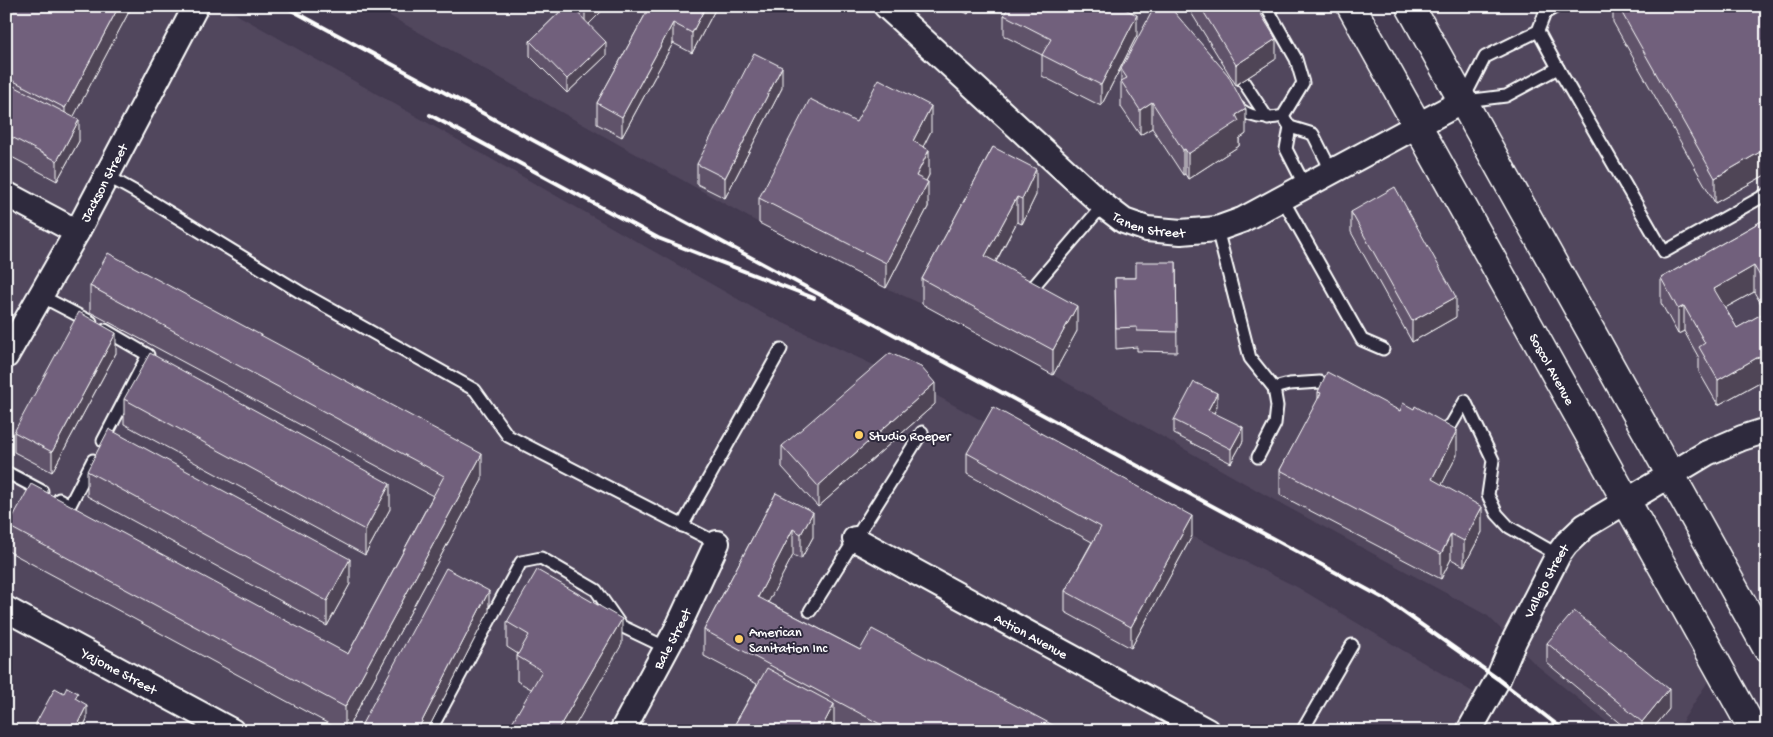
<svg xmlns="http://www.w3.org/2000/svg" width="1773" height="737" font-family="'Gochi Hand',sans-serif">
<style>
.built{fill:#51465d}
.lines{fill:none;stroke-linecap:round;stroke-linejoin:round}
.service-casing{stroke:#fff;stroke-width:15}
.minor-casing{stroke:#fff;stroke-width:28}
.secondary-casing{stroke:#fff;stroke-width:31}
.service{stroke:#2f2a3d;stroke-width:11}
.minor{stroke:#2f2a3d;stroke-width:24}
.secondary{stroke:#2f2a3d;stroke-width:28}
.rail{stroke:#fff;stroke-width:4}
.wall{fill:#61536b;stroke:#fff;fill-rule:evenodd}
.shaded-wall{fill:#4f4457;stroke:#fff}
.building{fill:#71617c;stroke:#fff}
.poi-dot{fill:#ffd166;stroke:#2f2a3d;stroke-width:2}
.labels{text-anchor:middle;stroke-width:4;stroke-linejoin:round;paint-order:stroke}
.street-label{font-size:14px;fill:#fff;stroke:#2f2a3d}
.poi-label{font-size:14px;fill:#fff;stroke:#2f2a3d;text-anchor:start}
</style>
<rect width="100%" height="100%" fill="#433a50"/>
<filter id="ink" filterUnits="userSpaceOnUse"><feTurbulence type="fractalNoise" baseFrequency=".02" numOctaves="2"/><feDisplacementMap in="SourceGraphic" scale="10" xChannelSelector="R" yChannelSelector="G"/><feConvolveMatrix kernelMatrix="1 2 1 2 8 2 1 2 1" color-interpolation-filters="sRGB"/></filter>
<g filter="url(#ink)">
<!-- built -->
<g class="built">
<polygon points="6,6 222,6 764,314 921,387 1192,536 1297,587 1486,700 1477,716 1502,731 232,731 6,609"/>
<polygon points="372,6 1351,6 1718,666 1676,731 1618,731 1534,663 1488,616 1278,502 1053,375 922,304 886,288 759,223"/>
<polygon points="1410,6 1767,6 1767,648"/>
</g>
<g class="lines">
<defs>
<g id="service">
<polyline points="1538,31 1558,68 1664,252 1767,194"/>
<polyline points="1243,81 1268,119"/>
<polyline points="1464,98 1485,57 1538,31 1545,13 1557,6"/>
<polyline points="1465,101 1506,96 1558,68"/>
<path d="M1236 105C1247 118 1267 120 1283 116L1303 83 1296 59 1266 6"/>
<polyline points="1283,116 1290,127 1313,134 1332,172"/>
<polyline points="1290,127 1286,149 1305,186"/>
<polyline points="107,176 134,191 300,292 475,390 508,436 717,543"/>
<polyline points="1282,198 1362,340 1383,349"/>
<polyline points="1217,229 1250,358 1274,388 1277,406 1275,424 1258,457"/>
<polyline points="1034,286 1103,205"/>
<polyline points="41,296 91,322"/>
<polyline points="1274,388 1289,384 1320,382 1335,388"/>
<polyline points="1436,428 1441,430 1451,425 1465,401 1493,460 1488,495 1497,514 1509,527 1558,555"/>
<polyline points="103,441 148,355 105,330"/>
<polyline points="6,472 42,491"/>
<polyline points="59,499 70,505 93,460"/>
<polyline points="682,526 781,349"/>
<polyline points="810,611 922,432"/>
<polyline points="430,731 521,562 541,558 596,590 621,626 667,648"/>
<polyline points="1302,731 1352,645"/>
</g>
<g id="minor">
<path id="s1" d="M886 6 1103 205 1124 221 1147 229 1181 232 1217 229 1242 220 1463 101"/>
<polyline points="6,194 77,232"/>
<path id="s2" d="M6 356 77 232 196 6"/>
<path id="s3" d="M855 539 1207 731"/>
<path id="s4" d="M6 609 232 731"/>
<path id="s5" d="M622 731 677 629 717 543"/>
<path id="s6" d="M1469 731 1498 679 1514 641 1558 555 1566 544 1585 526 1707 453 1742 438 1767 430"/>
</g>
<g id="secondary">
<path id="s7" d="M1351 6 1754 731"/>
<polyline points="1410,6 1767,648"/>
</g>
</defs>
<!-- service casing -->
<use href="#service" class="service-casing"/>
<!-- minor casing -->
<use href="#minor" class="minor-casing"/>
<!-- secondary casing -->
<use href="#secondary" class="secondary-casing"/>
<!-- service -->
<use href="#service" class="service"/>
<!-- minor -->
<use href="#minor" class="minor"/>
<!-- secondary -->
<use href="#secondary" class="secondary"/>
<!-- rail -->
<g class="rail">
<polyline points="284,6 1385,599 1498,679 1565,731"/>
<polyline points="430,115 658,238 814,298"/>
</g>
</g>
<!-- wall -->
<g class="wall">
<polygon points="6,6 132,6 73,117 79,141 57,181 6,154"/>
<polygon points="564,6 607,6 589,24 606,56 567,93 530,56 530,41 565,7"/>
<polygon points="650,6 717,6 692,53 673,43 622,137 597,124 597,103"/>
<polygon points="953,6 972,6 968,14"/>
<polygon points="1187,6 1256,6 1276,59 1236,85"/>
<polygon points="1613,6 1767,6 1767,174 1715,203 1613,22"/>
<polygon points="1004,15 1137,35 1101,106 1042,76 1042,55 1004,36"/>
<polygon points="1121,69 1246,134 1239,139 1239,146 1188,179 1185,174 1183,175 1152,128 1140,135 1121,107"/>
<polygon points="782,88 725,198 697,184 697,164"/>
<polygon points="856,122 931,131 923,147 929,175 926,181 928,207 886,288 759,223 759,198"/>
<polygon points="993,147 1036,195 1022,224 1017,222 996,262 1077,331 1053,375 922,304 922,279"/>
<polygon points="1351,212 1456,317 1412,342 1351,232"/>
<path d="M1767 218V378L1718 405 1699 372V358L1684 331 1678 334 1661 303V278ZM1754 292 1766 312 1737 328 1725 308Z"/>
<polygon points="1176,262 1177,352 1137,351 1137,347 1116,349 1115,278 1136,278"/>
<polygon points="90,286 482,480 346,731 342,731 8,551 8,526 348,654 433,496 90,312"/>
<polygon points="116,353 52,472 14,452 14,432"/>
<polygon points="1318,392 1400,411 1414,409 1457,455 1442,484 1482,532 1464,566 1451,559 1441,579 1280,495 1280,470 1318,400"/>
<polygon points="124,399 390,509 365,555 124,424"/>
<polygon points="935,404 818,507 782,467 782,446"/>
<polygon points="1217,407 1214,413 1243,441 1231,463 1174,434 1174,420"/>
<polygon points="967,453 1192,536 1131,648 1065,612 1065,591 1092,542 967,474"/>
<polygon points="87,471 350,584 327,626 87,496"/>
<polygon points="776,493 813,537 801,559 793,555 768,602 860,650 1064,731 845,731 834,725 831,731 735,731 735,724 757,684 704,656 704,630"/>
<polygon points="489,611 427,731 362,731 362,724"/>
<polygon points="507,622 622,644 531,689 517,681 517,656 518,654 507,647"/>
<polygon points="1547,643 1669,709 1651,731 1629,731 1547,663"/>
<polygon points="78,700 87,719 81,731 36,731 36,723"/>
</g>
<!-- shaded-wall -->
<g class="shaded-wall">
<polygon points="119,6 132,6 65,133 65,108"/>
<polygon points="586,6 607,6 585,28 585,7"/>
<polygon points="706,6 717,6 692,53 692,33"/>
<polygon points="968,6 972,6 968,14"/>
<polygon points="1137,15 1137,35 1101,106 1101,85"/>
<polygon points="673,23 673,43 622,137 622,117"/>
<polygon points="1276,39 1276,59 1236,85 1236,65"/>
<polygon points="606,42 606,56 567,93 567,79"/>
<polygon points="782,67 782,88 725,198 725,178"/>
<polygon points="1152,102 1152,128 1140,135 1140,110"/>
<polygon points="931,106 931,131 913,167 913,141"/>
<polygon points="1246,109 1246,134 1239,139 1239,146 1188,179 1188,154 1236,115"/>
<polygon points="79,120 79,141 57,181 57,161"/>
<polygon points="1767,148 1767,174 1715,203 1715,178"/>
<polygon points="1185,149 1185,174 1183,175 1183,150"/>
<polygon points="929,150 929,175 916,201 916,176"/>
<polygon points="1036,169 1036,195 1022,224 1022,199"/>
<polygon points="928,182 928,207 886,288 886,263"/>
<polygon points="1017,197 1017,222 985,281 985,256"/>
<polygon points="1754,266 1754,292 1714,314 1714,289"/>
<polygon points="1456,297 1456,317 1412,342 1412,321"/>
<polygon points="1077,306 1077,331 1053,375 1053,350"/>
<polygon points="1684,306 1684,331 1678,334 1678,309"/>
<polygon points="116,333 116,353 52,472 52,452"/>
<polygon points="1767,352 1767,378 1718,405 1718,380"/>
<polygon points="935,383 935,404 818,507 818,486"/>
<polygon points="1217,393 1217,407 1208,424 1208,410"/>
<polygon points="1243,427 1243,441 1231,463 1231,449"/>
<polygon points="1457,430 1457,455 1432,504 1432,479"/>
<polygon points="482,454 482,480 346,731 345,731 345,707"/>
<polygon points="390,484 390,509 365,555 365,530"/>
<polygon points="1482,507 1482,532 1464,566 1464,541"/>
<polygon points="813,512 813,537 801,559 801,534"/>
<polygon points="1192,516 1192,536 1131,648 1131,627"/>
<polygon points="793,529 793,555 758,622 758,597"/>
<polygon points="1451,534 1451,559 1441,579 1441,554"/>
<polygon points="350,559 350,584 327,626 327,601"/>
<polygon points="489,591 489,611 427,731 417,731"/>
<polygon points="622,619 622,644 572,731 557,731"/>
<polygon points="1669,689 1669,709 1651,731 1642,731 1642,722"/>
<polygon points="834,704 834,724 831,731 820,731"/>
<polygon points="87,705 87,719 81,731 74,731"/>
</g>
<!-- building -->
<g class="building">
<polygon points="6,6 119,6 65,108 6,77"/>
<polygon points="566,6 571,6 606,42 567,79 530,41"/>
<polygon points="650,6 706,6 692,33 673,23 622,117 597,103"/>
<polygon points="1009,6 1119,6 1137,15 1101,85 1042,55 1051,39 1004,15"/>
<polygon points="1155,6 1169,6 1228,75 1246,109 1236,115 1239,121 1188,154 1185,149 1183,150 1152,102 1140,110 1121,81 1127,78 1121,69"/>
<polygon points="1200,6 1256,6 1276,39 1236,65"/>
<polygon points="1618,6 1767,6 1767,148 1715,178"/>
<polygon points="754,53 782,67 725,178 697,164"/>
<polygon points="879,79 931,106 913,141 929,150 916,176 928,182 886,263 759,198 810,99 856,122"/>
<polygon points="6,82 79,120 57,161 6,134"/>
<polygon points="993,147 1036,169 1022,199 1017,197 985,256 1077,306 1053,350 922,279"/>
<polygon points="1395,187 1456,297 1412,321 1351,212"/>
<polygon points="1767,218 1767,288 1754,266 1714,289 1737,328 1767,311 1767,352 1718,380 1699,347 1705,343 1684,306 1678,309 1661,278"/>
<polygon points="108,253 482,454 345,707 8,526 31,484 348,654 444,476 90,286"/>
<polygon points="1136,262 1176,262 1177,332 1137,331 1137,327 1116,328 1115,278 1136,278"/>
<polygon points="79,312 116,333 52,452 14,432"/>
<polygon points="150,353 390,484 365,530 124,399"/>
<polygon points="890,353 921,367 935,383 818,486 782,446"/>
<polygon points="1327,372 1400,411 1403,403 1414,409 1415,406 1457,430 1432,479 1482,507 1464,541 1451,534 1441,554 1280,470 1321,393 1318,392"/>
<polygon points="1194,382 1217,393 1208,410 1243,427 1231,449 1174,420"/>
<polygon points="993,407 1192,516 1131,627 1065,591 1101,527 967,453"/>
<polygon points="109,429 350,559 327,601 87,471"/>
<polygon points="776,493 813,512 801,534 793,529 758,597 860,650 872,629 1064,731 893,731 704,630"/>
<polygon points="446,568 489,591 417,731 375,731 362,724"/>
<polygon points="537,570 622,619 557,731 507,731 542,671 517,656 529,635 507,622"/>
<polygon points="1574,611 1669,689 1642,722 1547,643"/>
<polygon points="767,668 834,704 820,731 749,731 735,724"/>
<polygon points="67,687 78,693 75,698 87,705 74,731 51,731 36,723 55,688 64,693"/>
<polygon points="118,726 128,731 115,731"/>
</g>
</g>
<!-- markers -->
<g class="poi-dot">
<circle cx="859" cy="435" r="5"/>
<circle cx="739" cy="639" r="5"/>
</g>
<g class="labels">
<!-- street labels -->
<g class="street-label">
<text dy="5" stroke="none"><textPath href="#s2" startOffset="199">Jackson Street</textPath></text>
<text dy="5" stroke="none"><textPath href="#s1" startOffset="346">Tanen Street</textPath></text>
<text dy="5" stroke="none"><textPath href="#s7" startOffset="415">Soscol Avenue</textPath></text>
<text dy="5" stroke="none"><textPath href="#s6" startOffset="169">Vallejo Street</textPath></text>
<text dy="5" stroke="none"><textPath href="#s3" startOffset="201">Action Avenue</textPath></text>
<text dy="5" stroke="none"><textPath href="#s5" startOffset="105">Bale Street</textPath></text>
<text dy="5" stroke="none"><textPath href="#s4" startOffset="129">Yajome Street</textPath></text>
</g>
<!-- poi labels -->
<g class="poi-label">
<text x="869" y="440">Studio Roeper</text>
<text x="749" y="636">American<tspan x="749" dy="16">Sanitation Inc</tspan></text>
</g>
</g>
<!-- margin -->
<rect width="1773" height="737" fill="none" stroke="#2f2a3d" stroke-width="25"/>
<rect x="12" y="12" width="1748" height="712" fill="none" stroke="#fff" stroke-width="2" filter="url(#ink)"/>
</svg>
